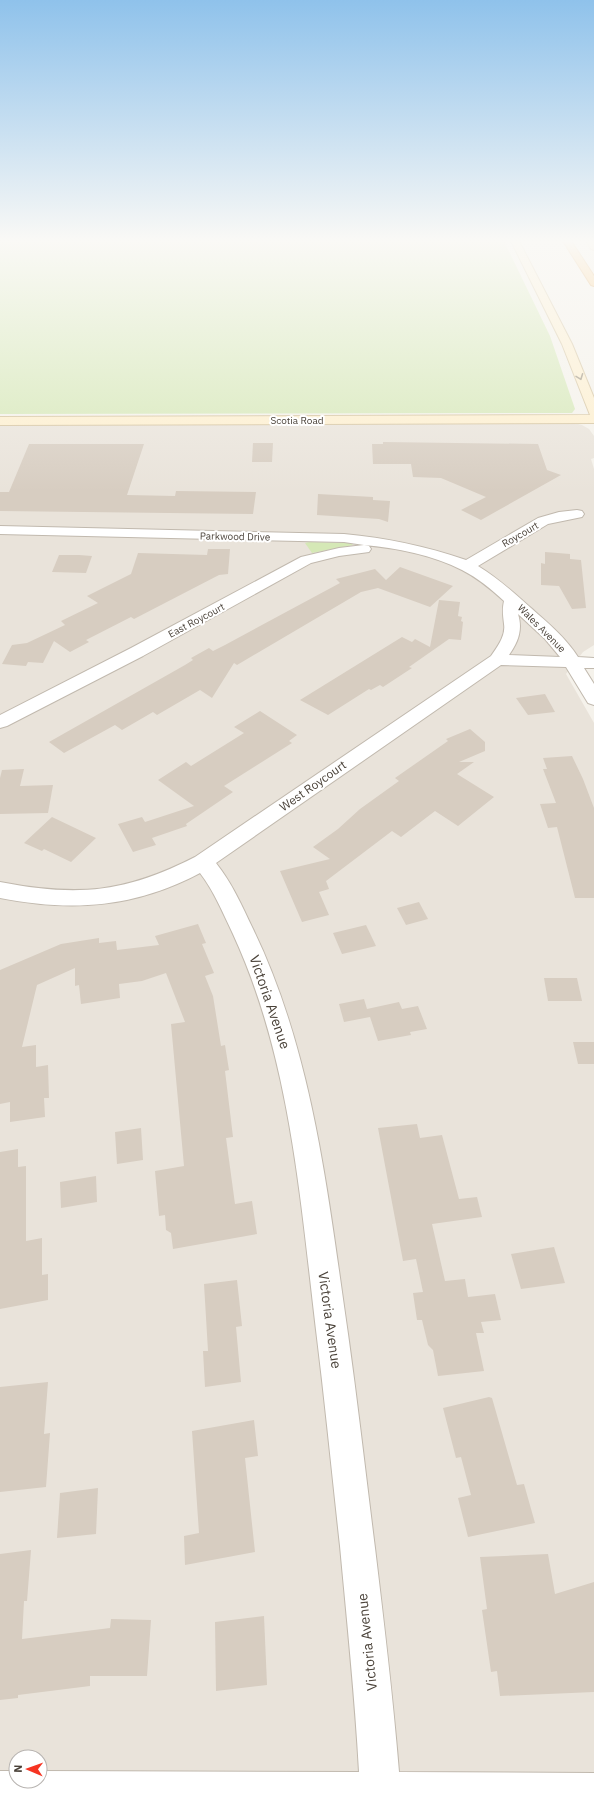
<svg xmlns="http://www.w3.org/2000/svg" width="594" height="1797" font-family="'IBM Plex Sans',sans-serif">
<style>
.residential{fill:#e9e3da;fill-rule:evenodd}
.green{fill:#d5e8b6}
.building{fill:#d7cdc1}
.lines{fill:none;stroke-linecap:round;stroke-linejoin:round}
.street-casing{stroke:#c1b9ae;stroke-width:2}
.secondary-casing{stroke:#d4c29c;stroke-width:2}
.highway-casing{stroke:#db983f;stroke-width:2}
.street{fill:#fff;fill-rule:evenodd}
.secondary{fill:#feefcd;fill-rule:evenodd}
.highway{fill:#fbc471;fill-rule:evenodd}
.oneway{stroke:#9b907c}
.labels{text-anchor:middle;stroke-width:4;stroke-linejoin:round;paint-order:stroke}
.far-street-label{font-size:10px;fill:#4a4239;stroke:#fff}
.street-label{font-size:12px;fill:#4a4239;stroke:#fff}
.near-street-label{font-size:14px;fill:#4a4239;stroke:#fff}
</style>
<rect width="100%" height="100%" fill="#f5f2eb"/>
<!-- residential -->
<path class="residential" d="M569 422 582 425 589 429 594 436V458L591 459 594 469V645L583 652 566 674 594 723V1797H0V424ZM16 1757H40V1781H16Z"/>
<!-- green -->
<g class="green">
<polygon points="0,241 504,241 550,336 575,409 572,413 0,414"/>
<polygon points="309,542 350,543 353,545 312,553 305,543"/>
</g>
<!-- building -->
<g class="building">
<polygon points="383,442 538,444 547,470 561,475 481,520 461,510 486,497 441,478 413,477 411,464 373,464 372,444 383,444"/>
<polygon points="253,443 273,443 272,462 252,462"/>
<polygon points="29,444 144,444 127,495 175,496 176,491 256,492 253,514 0,511 0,492 9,492"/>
<polygon points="318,494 373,497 373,500 390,501 388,522 379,519 317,515"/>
<polygon points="208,549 230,549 228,574 219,575 134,619 131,617 86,640 89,642 70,652 54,641 43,663 28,662 26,666 2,664 12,645 27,643 65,625 61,621 98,603 87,596 131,574 138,553 207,555"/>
<polygon points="545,552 570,554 570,559 581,560 586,608 572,609 559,586 541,585 541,563 545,564"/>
<polygon points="59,555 79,555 92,556 86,573 52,572"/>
<polygon points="400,567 453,586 430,607 378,588 361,592 237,665 234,663 212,698 200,690 157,715 153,712 122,730 115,725 64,753 49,742 185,665 193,660 191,658 209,648 213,651 225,645 340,583 336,579 375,569 386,580"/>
<polygon points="439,600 460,602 458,616 462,617 461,621 463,622 461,640 449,639 409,667 412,668 383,687 380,685 371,690 369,689 328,715 300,700 402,637 412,642 415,639 430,647"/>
<polygon points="545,694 555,712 528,715 516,698"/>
<polygon points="260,711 297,735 289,741 292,743 224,786 233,792 186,824 187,826 152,838 156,845 133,852 118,824 142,817 145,822 194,806 158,780 186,762 191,766 244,733 234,727"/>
<polygon points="470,729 485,742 485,751 459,762 474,762 457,774 494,797 458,826 435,811 401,837 392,831 326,881 329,889 319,892 329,915 302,922 280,871 330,859 313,847 338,829 360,809 399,781 395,778 448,741 446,739"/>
<polygon points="572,756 583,779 594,808 594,898 575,898 557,827 548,828 540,804 556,803 543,769 547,769 543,758"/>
<polygon points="24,769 20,786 53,785 48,813 0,814 0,778 2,770"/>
<polygon points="52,817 96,838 71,862 44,849 42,851 24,843"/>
<polygon points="419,902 428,919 406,925 397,908"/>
<polygon points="198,924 206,943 202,944 214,973 205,976 213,996 221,1046 225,1045 229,1070 225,1071 233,1137 226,1138 235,1204 252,1201 257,1234 173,1249 171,1233 166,1230 165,1215 159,1216 155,1171 184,1166 171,1024 185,1022 166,973 142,981 119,984 120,998 81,1004 79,985 75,986 75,968 37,985 22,1047 36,1045 36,1067 48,1065 49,1098 44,1098 45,1117 10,1122 10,1102 0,1104 0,970 61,944 99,938 99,943 116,941 117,950 159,945 155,936"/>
<polygon points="366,925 376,946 342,954 333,933"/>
<polygon points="544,978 577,978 582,1001 548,1001"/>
<polygon points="364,999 367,1009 399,1002 402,1009 418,1006 427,1029 410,1032 411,1035 378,1041 370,1017 344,1022 339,1004"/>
<polygon points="573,1042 594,1042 594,1064 578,1064"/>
<polygon points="417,1124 420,1138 442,1135 459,1199 477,1197 482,1217 432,1224 445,1281 465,1279 468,1297 495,1294 501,1320 481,1322 484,1333 476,1333 484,1371 438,1376 433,1350 428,1345 422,1320 417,1320 413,1293 423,1292 416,1259 403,1261 378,1128"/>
<polygon points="141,1128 143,1160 117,1164 115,1132"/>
<polygon points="18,1149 18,1167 26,1166 26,1241 42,1238 42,1275 48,1274 48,1300 0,1309 0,1152"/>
<polygon points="96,1176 97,1202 61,1208 60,1182"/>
<polygon points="554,1247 565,1283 521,1289 511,1254"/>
<polygon points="237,1280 242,1326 236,1327 241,1382 205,1387 203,1351 208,1351 204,1284"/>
<polygon points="48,1382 44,1434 50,1433 46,1487 0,1492 0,1387"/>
<polygon points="489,1397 492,1398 517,1485 524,1484 535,1523 468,1537 458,1498 471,1495 461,1457 456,1458 443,1408"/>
<polygon points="254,1420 258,1456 245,1458 255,1552 185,1565 184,1536 199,1533 192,1431"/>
<polygon points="98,1488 96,1534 57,1538 60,1493"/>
<polygon points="31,1550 27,1601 24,1601 22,1639 110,1628 111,1619 151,1620 147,1676 90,1676 90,1686 18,1695 18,1698 0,1700 0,1554"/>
<polygon points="548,1554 555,1594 594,1582 594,1692 500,1696 497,1671 491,1672 482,1610 487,1609 480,1557"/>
<polygon points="264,1616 267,1685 216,1691 215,1622"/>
</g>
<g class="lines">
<defs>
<path id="street" d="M577 510 582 511 584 514 582 517 548 524 478 566C498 578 514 593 531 608 548 623 566 638 578 657L594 658V668H584L594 684V705L588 703 566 667 501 665 216 863C232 883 242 906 253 929 314 1055 328 1197 348 1334 358 1405 366 1477 375 1548 384 1623 393 1697 399 1772L594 1773V1797H0V1771H16V1781H40V1771L359 1772C355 1697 347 1622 340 1546 332 1474 325 1402 316 1330 300 1197 290 1057 233 934 223 913 214 891 200 873 134 908 72 912 0 898V882C77 897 125 893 195 857L491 656C497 647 506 636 504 624 503 615 502 610 504 601 491 589 478 578 462 570 433 555 396 548 364 545L369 546 371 549 369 552 339 556 311 563 143 656 7 726 0 728V715L131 648 301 557 339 548 364 545 344 542 0 534V526L344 534C387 538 425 546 466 560L538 518 559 512ZM518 614 545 639 560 657 509 655C518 642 523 630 518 614Z"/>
<g id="secondary">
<polygon points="511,241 519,241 572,344 594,398 594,423 0,425 0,417 590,415 562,344"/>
<polygon points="586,241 594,241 594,250 591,249"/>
</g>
<polygon id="highway" points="563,241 571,241 594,276 594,286 591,285"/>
</defs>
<!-- street casing -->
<use href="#street" class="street-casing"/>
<!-- secondary casing -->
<use href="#secondary" class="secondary-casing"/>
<!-- highway casing -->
<use href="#highway" class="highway-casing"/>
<!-- street -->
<use href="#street" class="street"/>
<!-- secondary -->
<use href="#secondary" class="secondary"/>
<!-- highway -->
<use href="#highway" class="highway"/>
</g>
<!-- one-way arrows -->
<defs><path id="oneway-chevron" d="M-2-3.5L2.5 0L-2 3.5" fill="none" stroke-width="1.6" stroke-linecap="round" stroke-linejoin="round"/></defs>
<use class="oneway" href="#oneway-chevron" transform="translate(580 377) rotate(69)"/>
<!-- sky -->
<linearGradient id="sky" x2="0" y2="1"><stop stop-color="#8fc2eb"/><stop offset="0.49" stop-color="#faf9f6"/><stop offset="1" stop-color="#faf9f6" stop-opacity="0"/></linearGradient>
<rect width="594" height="492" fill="url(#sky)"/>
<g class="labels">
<!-- far-street labels -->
<g class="far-street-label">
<text x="297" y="424">Scotia Road</text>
<text transform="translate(520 534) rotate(-30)" y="4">Roycourt</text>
<text transform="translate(235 536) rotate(1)" y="4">Parkwood Drive</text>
<text transform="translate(196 620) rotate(-28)" y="4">East Roycourt</text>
<text transform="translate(542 628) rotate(45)" y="4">Wales Avenue</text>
</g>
<!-- street labels -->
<g class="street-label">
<text transform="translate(313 786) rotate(-35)" y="4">West Roycourt</text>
</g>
<!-- near-street labels -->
<g class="near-street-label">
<text transform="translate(270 1002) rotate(71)" y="5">Victoria Avenue</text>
<text transform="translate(330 1320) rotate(82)" y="5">Victoria Avenue</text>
<text transform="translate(367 1642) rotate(-96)" y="5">Victoria Avenue</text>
</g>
</g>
<!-- north arrow -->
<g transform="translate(28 1769) rotate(272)"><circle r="19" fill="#ffffff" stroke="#b7b3b0"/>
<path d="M0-3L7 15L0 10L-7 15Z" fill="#f63422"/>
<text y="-6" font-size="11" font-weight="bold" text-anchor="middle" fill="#4a4239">N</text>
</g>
</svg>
